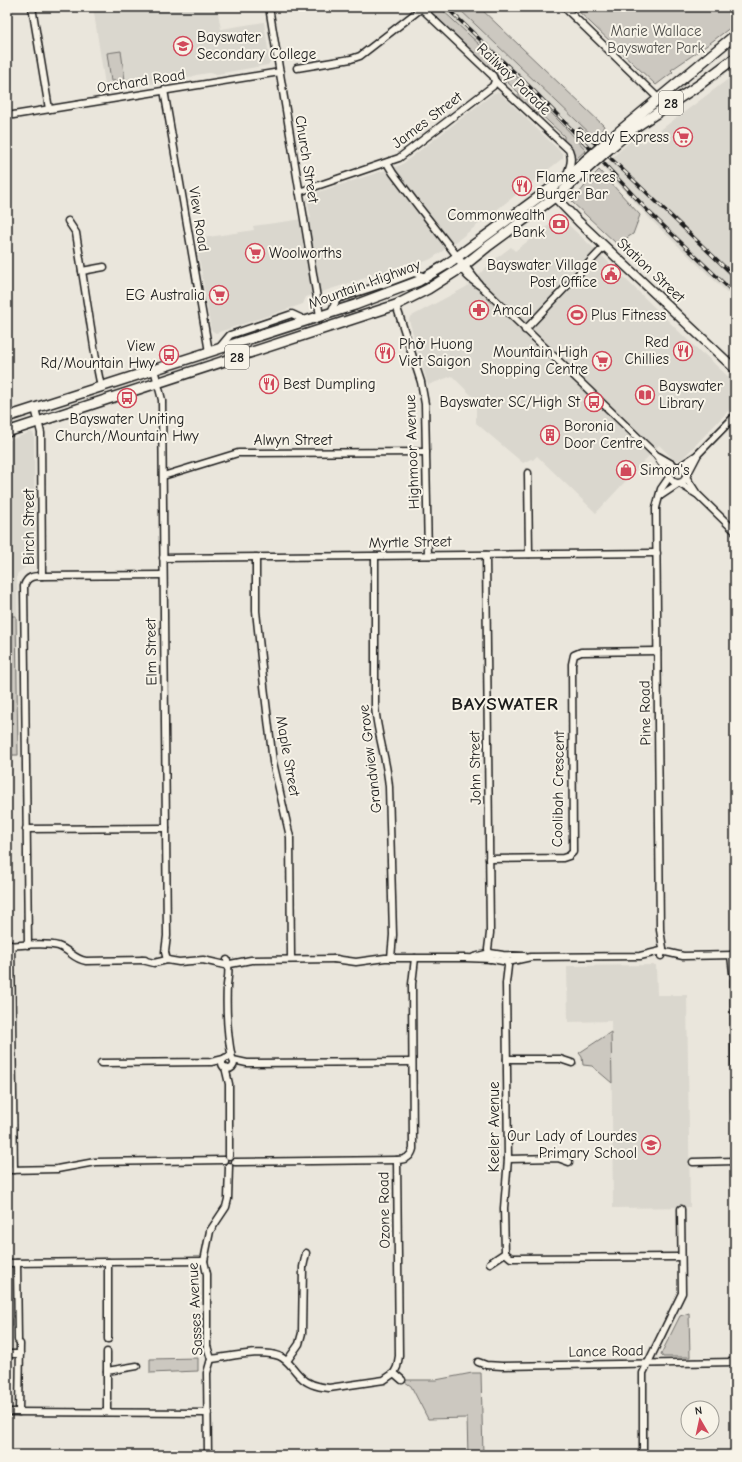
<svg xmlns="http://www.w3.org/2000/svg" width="742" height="1462" font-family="'Comic Neue',sans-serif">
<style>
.built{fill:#dad7ce}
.green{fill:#ccc8c0;stroke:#74726e}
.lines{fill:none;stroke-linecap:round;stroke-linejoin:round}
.street-casing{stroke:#1c1c1c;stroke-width:9}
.secondary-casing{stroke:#1c1c1c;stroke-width:11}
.primary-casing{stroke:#1c1c1c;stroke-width:12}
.street{stroke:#f7f3e8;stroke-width:6}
.secondary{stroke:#f7f3e8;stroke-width:8}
.primary{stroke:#f7f3e8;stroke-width:9}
.rail-casing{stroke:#1c1c1c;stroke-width:3.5}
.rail{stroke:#f7f3e8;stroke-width:2;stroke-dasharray:6;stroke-linecap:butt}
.primary-bridge-casing{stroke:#1c1c1c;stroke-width:12;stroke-linecap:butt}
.primary-bridge{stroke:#f7f3e8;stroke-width:9}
.labels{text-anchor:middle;stroke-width:4;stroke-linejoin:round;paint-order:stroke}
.shield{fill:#f7f3e8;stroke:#5e5c59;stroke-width:1}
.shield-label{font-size:14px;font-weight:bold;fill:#1c1c1c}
.park-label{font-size:15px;fill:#51504d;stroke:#f7f3e8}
.poi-label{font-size:15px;fill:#1c1c1c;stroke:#f7f3e8;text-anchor:start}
.street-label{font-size:15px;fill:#1c1c1c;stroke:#f7f3e8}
.district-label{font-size:19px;font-weight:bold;letter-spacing:1px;fill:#1c1c1c;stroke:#f7f3e8}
</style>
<rect width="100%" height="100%" fill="#eae6dc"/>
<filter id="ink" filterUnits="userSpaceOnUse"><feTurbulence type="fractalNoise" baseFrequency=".025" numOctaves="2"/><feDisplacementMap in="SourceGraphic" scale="8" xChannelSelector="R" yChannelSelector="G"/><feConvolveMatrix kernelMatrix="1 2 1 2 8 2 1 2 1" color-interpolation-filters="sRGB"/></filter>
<g filter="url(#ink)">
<!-- built -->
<g class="built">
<polygon points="93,7 217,7 221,29 264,22 270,62 268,65 217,74 209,73 196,75 189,78 106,91"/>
<polygon points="439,7 457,7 597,140 586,150 568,129 544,106"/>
<polygon points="735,74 735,300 651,220 602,167 636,136 643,143"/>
<polygon points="499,92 563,154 563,158 457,241 431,259 413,266 411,262 393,269 306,297 303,304 216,333 211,330 196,239 254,230 253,226 311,218 307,199 309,195 401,165 494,93"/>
<polygon points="558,218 562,219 602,256 702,354 703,353 735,383 735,404 682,459 675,461 659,445 596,513 537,456 533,460 531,459 523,463 476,423 476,400 452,376 428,385 409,320 410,317 466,287 494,260 511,247 515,251"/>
<polygon points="31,432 34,434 35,559 17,574 19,756 7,756 7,441"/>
<polygon points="656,965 657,995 687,995 690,1207 613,1208 611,1021 568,1022 567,966"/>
</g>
<!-- green -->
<g class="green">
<path d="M426 7H439C489 54 541 99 586 150L576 159H574L564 143V136L537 111V116L519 100V93L506 81 504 85 499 83 498 76 495 73Z"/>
<polygon points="457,7 479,7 604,126 597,140"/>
<polygon points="574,7 735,7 735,24 706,46 671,70 673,72 656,85"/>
<polygon points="121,51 125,80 111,81 107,53"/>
<polygon points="599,170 640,215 633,234 617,244 572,202 592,177"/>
<polygon points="7,616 16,616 18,755 7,755"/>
<polygon points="611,1032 612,1083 592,1066 583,1065 582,1057 579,1053"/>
<polygon points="689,1313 690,1357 663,1357 661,1354 680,1316"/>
<polygon points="198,1358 198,1371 150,1373 150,1359"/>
<polygon points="472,1373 481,1373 483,1455 468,1455 467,1418 428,1419 411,1386 402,1380 436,1380"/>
</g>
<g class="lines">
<defs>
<g id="street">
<polyline points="32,7 49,109"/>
<polyline points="269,7 320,316"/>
<path d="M420 7 493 76 495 81 569 150C573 159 570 167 566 176"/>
<polyline points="564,7 658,98"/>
<polyline points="297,68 351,59 360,56 422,8"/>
<polyline points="164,90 209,352"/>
<polyline points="7,116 280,72"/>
<polyline points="387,163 393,173 418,206 479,284"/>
<polyline points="299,192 399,158 493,86 495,81"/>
<polyline points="68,221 76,233 98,372 101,387"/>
<path d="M458 257C464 275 467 277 482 287L656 455 670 475"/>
<polyline points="82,271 104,267"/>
<polyline points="396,305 421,382 425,404 428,555"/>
<polyline points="331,312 337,299 390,282 414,273 426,277"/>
<polyline points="525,330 605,246"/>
<polyline points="220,347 230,335 292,314 305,320"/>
<polyline points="154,369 162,400 167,936 165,952 167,960"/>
<polyline points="658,456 677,467"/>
<circle cx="678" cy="475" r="8"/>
<polyline points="679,467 697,455"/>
<polyline points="528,473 529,554"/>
<polyline points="687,475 698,454 735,416"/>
<polyline points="163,476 238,453 426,452"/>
<polyline points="686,477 697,494"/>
<polyline points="680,484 698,495 735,531"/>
<polyline points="660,496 678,484"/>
<polyline points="486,555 490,933 488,949 490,959"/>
<path d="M375 556V706C377 734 387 760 389 787L393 935 391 958"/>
<polyline points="256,557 256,611 264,686 273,762 290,837 291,959"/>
<polyline points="163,558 657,553"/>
<polyline points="42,576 163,575"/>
<polyline points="26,829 166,828"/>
<polyline points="489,859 563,858 569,856 573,852 572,664 574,655 581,652 657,651"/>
<polyline points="11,945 14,1170"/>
<path d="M28 945 24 586C27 576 34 576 42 576L41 433 35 408"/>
<path d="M7 946C21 945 46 942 58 946 70 950 73 959 86 961L145 960"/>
<polyline points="731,955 733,973"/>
<polyline points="661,956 663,948 660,930 656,508 661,489 670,476"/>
<polyline points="474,957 490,953 503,955 524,956"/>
<polyline points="334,959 356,962 385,958 466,958 492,959 508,962 531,957 640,956 661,951 683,956 735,955"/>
<polyline points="142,960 154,963 167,960 179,962 203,960 225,965 251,960 337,959"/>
<path d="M227 960C230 969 228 976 227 985 226 1009 227 1034 232 1058"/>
<polyline points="735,968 734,980 735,1112"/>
<circle cx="228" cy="1063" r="6"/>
<polyline points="507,1059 560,1059 572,1063"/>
<polyline points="233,1060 247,1063 412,1062"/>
<polyline points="101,1063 211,1062 224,1059"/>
<polyline points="225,1067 229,1084 229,1156"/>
<polyline points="508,1159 558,1158 569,1162"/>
<polyline points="235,1162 397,1160"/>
<polyline points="693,1162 735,1161"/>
<polyline points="7,1170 57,1169 95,1162 224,1160"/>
<polyline points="505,1253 511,1258 681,1257"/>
<polyline points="108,1262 108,1339"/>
<polyline points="7,1263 204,1261"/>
<polyline points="17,1263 18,1340"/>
<polyline points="490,1263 505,1253 504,1208 508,1159 506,983 508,966 506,956"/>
<polyline points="107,1352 107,1411"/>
<polyline points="11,1354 20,1354"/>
<path d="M211 1359C230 1357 261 1349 279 1356 289 1360 293 1370 301 1377 308 1385 319 1387 329 1388L384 1380 394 1373"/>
<polyline points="287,1361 299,1344 302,1333 303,1267 306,1253"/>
<polyline points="478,1362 486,1365 502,1366 735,1362"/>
<polyline points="107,1371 137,1366"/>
<path d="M402 1380 394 1373 397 1367 399 1356 397 1160C405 1160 411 1157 413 1149L412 984 415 958"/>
<polyline points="7,1412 208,1413"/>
<polyline points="19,1412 20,1344"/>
<polyline points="208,1455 207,1373 211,1359 207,1346 207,1274 204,1261 210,1231 226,1207 228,1199 229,1166"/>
<polyline points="643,1455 643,1373 682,1293 681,1209"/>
</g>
<polyline id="secondary" points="548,190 579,222 735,369"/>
<g id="primary">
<polyline points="604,144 735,35"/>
<polyline points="609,149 634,128 699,85 735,58"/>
<polyline points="7,417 355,305 419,281 446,265 573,172 586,160"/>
<polyline points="7,432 396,305 428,289 461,268 487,247 563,191 591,165"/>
</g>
</defs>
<!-- street casing -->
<use href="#street" class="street-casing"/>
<!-- secondary casing -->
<use href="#secondary" class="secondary-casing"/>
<!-- primary casing -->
<use href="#primary" class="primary-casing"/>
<!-- street -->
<use href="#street" class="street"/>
<!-- secondary -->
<use href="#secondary" class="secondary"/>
<!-- primary -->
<use href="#primary" class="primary"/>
<defs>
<g id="rail">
<polyline points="446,7 534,91 582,140 648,211 735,294"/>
<polyline points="580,129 735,277"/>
</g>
</defs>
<!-- rail casing -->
<use href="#rail" class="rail-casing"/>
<!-- rail -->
<use href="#rail" class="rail"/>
<defs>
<g id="primary-bridge">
<polyline points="586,160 604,144"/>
<polyline points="591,165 609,149"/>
</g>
</defs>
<!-- primary-bridge casing -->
<use href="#primary-bridge" class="primary-bridge-casing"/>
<!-- primary-bridge -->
<use href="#primary-bridge" class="primary-bridge"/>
</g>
</g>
<!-- icons -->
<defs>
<symbol id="school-ring" viewBox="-11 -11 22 22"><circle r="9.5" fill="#f7f3e8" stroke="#d1495b" stroke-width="1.5"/><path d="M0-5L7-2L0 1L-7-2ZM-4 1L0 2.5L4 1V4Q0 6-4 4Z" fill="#d1495b"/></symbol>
<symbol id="supermarket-ring" viewBox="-11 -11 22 22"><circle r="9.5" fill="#f7f3e8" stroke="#d1495b" stroke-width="1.5"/><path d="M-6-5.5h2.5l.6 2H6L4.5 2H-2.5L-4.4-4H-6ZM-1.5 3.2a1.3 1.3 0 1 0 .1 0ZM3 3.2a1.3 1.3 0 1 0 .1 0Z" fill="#d1495b"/></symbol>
<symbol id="restaurant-ring" viewBox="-11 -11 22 22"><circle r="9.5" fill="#f7f3e8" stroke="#d1495b" stroke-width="1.5"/><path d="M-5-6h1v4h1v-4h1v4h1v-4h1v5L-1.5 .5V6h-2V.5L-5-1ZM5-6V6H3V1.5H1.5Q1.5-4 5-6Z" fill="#d1495b"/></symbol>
<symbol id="bank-ring" viewBox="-11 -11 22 22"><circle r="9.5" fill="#f7f3e8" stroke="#d1495b" stroke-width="1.5"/><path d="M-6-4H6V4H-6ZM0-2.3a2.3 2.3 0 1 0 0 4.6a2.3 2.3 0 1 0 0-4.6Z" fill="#d1495b"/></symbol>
<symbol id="civic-ring" viewBox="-11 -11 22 22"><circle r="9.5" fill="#f7f3e8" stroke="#d1495b" stroke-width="1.5"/><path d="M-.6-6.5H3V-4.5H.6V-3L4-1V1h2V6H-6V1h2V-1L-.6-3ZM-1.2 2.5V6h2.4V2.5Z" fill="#d1495b"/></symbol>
<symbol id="pharmacy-ring" viewBox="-11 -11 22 22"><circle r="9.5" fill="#f7f3e8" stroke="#d1495b" stroke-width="1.5"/><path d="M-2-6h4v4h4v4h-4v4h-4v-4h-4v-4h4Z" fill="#d1495b"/></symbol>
<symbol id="stadium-ring" viewBox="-11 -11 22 22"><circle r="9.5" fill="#f7f3e8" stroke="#d1495b" stroke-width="1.5"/><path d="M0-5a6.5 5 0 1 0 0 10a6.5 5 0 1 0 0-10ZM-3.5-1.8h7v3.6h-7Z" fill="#d1495b"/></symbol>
<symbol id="bus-ring" viewBox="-11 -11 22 22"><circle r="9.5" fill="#f7f3e8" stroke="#d1495b" stroke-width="1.5"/><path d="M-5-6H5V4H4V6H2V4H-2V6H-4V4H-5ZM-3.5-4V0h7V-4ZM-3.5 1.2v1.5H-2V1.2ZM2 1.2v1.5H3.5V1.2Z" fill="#d1495b"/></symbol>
<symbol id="library-ring" viewBox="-11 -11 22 22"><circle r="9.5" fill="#f7f3e8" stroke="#d1495b" stroke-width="1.5"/><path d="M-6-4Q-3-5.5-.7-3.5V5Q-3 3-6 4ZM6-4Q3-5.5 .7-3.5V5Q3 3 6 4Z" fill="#d1495b"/></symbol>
<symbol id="building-ring" viewBox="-11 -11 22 22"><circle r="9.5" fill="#f7f3e8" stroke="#d1495b" stroke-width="1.5"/><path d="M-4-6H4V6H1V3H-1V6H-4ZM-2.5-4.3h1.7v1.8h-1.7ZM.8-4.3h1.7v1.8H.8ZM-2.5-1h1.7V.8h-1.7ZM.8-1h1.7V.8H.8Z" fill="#d1495b"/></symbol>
<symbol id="shop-ring" viewBox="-11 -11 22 22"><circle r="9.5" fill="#f7f3e8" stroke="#d1495b" stroke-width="1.5"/><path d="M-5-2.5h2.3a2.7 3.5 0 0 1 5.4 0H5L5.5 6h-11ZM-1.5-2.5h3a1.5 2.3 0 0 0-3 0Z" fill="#d1495b"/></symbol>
</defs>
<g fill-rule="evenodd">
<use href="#school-ring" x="172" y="35" width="22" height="22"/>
<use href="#supermarket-ring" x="672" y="126" width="22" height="22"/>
<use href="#restaurant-ring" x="511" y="175" width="22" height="22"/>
<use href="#bank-ring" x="548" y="213" width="22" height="22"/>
<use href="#supermarket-ring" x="244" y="242" width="22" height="22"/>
<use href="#civic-ring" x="600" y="263" width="22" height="22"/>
<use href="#supermarket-ring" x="208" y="284" width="22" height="22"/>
<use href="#pharmacy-ring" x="468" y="299" width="22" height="22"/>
<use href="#stadium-ring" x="566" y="304" width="22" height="22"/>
<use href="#restaurant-ring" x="672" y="340" width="22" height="22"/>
<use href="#restaurant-ring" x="374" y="342" width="22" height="22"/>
<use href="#bus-ring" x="158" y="344" width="22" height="22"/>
<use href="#supermarket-ring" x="591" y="350" width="22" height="22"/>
<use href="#restaurant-ring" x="258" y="373" width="22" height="22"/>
<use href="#library-ring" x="634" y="384" width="22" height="22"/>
<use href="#bus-ring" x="116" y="387" width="22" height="22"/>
<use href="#bus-ring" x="583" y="391" width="22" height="22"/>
<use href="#building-ring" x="539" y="424" width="22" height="22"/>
<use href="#shop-ring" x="615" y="459" width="22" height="22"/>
<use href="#school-ring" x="640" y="1134" width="22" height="22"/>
</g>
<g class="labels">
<!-- shield labels -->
<g class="shield">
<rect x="659" y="91" width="24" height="24" rx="3"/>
<rect x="225" y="345" width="24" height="24" rx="3"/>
</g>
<g class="shield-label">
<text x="671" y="108">28</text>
<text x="237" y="362">28</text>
</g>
<!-- park labels -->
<g class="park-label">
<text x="656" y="36">Marie Wallace<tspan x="656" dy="17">Bayswater Park</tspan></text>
</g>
<!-- poi labels -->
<g class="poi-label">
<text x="197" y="42">Bayswater<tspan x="197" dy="17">Secondary College</tspan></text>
<text x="669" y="142" text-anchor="end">Reddy Express</text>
<text x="536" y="182">Flame Trees<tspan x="536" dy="17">Burger Bar</tspan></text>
<text x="545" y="220" text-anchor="end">Commonwealth<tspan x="545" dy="17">Bank</tspan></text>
<text x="269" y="258">Woolworths</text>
<text x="597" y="270" text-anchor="end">Bayswater Village<tspan x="597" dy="17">Post Office</tspan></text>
<text x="205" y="300" text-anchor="end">EG Australia</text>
<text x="493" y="315">Amcal</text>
<text x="591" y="320">Plus Fitness</text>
<text x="669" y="347" text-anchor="end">Red<tspan x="669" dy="17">Chillies</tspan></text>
<text x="399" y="349">Phở Huong<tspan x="399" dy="17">Viet Saigon</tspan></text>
<text x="155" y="351" text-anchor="end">View<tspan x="155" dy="17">Rd/Mountain Hwy</tspan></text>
<text x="588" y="357" text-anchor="end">Mountain High<tspan x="588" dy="17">Shopping Centre</tspan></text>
<text x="283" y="389">Best Dumpling</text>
<text x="659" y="391">Bayswater<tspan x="659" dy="17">Library</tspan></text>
<text x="580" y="407" text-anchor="end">Bayswater SC/High St</text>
<text x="127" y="424" text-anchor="middle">Bayswater Uniting<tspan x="127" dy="17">Church/Mountain Hwy</tspan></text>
<text x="564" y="431">Boronia<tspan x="564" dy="17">Door Centre</tspan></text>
<text x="640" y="475">Simon's</text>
<text x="637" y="1141" text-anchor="end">Our Lady of Lourdes<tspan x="637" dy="17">Primary School</tspan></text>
</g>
<!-- street labels -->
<g class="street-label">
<text transform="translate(514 79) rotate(44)" y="5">Railway Parade</text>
<text transform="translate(141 81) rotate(-9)" y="5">Orchard Road</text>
<text transform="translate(427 120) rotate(-37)" y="5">James Street</text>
<text transform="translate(307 159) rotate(81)" y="5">Church Street</text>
<text transform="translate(199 219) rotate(81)" y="5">View Road</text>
<text transform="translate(651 270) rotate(43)" y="5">Station Street</text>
<text transform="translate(364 284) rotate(-20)" y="5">Mountain Highway</text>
<text x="293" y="445">Alwyn Street</text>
<text transform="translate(412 452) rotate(-92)" y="5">Highmoor Avenue</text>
<text transform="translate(29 527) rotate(-90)" y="5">Birch Street</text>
<text transform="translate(410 542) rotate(-1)" y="5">Myrtle Street</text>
<text transform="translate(151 652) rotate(-91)" y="5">Elm Street</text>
<text transform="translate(645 713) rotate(-91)" y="5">Pine Road</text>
<text transform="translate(288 756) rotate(80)" y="5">Maple Street</text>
<text transform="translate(370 759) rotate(-97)" y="5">Grandview Grove</text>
<text transform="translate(475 768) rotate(-91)" y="5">John Street</text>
<text transform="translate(558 789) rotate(-89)" y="5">Coolibah Crescent</text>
<text transform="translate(494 1127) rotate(-90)" y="5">Keeler Avenue</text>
<text transform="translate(384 1210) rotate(-91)" y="5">Ozone Road</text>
<text transform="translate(195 1309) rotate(-93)" y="5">Sasses Avenue</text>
<text transform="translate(606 1351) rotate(-1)" y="5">Lance Road</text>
</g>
<!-- district labels -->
<g class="district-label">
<text x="505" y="710">BAYSWATER</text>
</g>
</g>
<!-- margin -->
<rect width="742" height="1462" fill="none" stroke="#f7f3e8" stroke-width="24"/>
<rect x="12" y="12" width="718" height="1438" fill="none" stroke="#1c1c1c" stroke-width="1.5" filter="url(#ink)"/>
<!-- north arrow -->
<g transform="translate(700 1420) rotate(351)"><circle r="19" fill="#f7f3e8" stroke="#9f9d96"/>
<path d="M0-3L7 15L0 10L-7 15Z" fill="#d1495b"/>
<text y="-6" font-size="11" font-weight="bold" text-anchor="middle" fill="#1c1c1c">N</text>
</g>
</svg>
